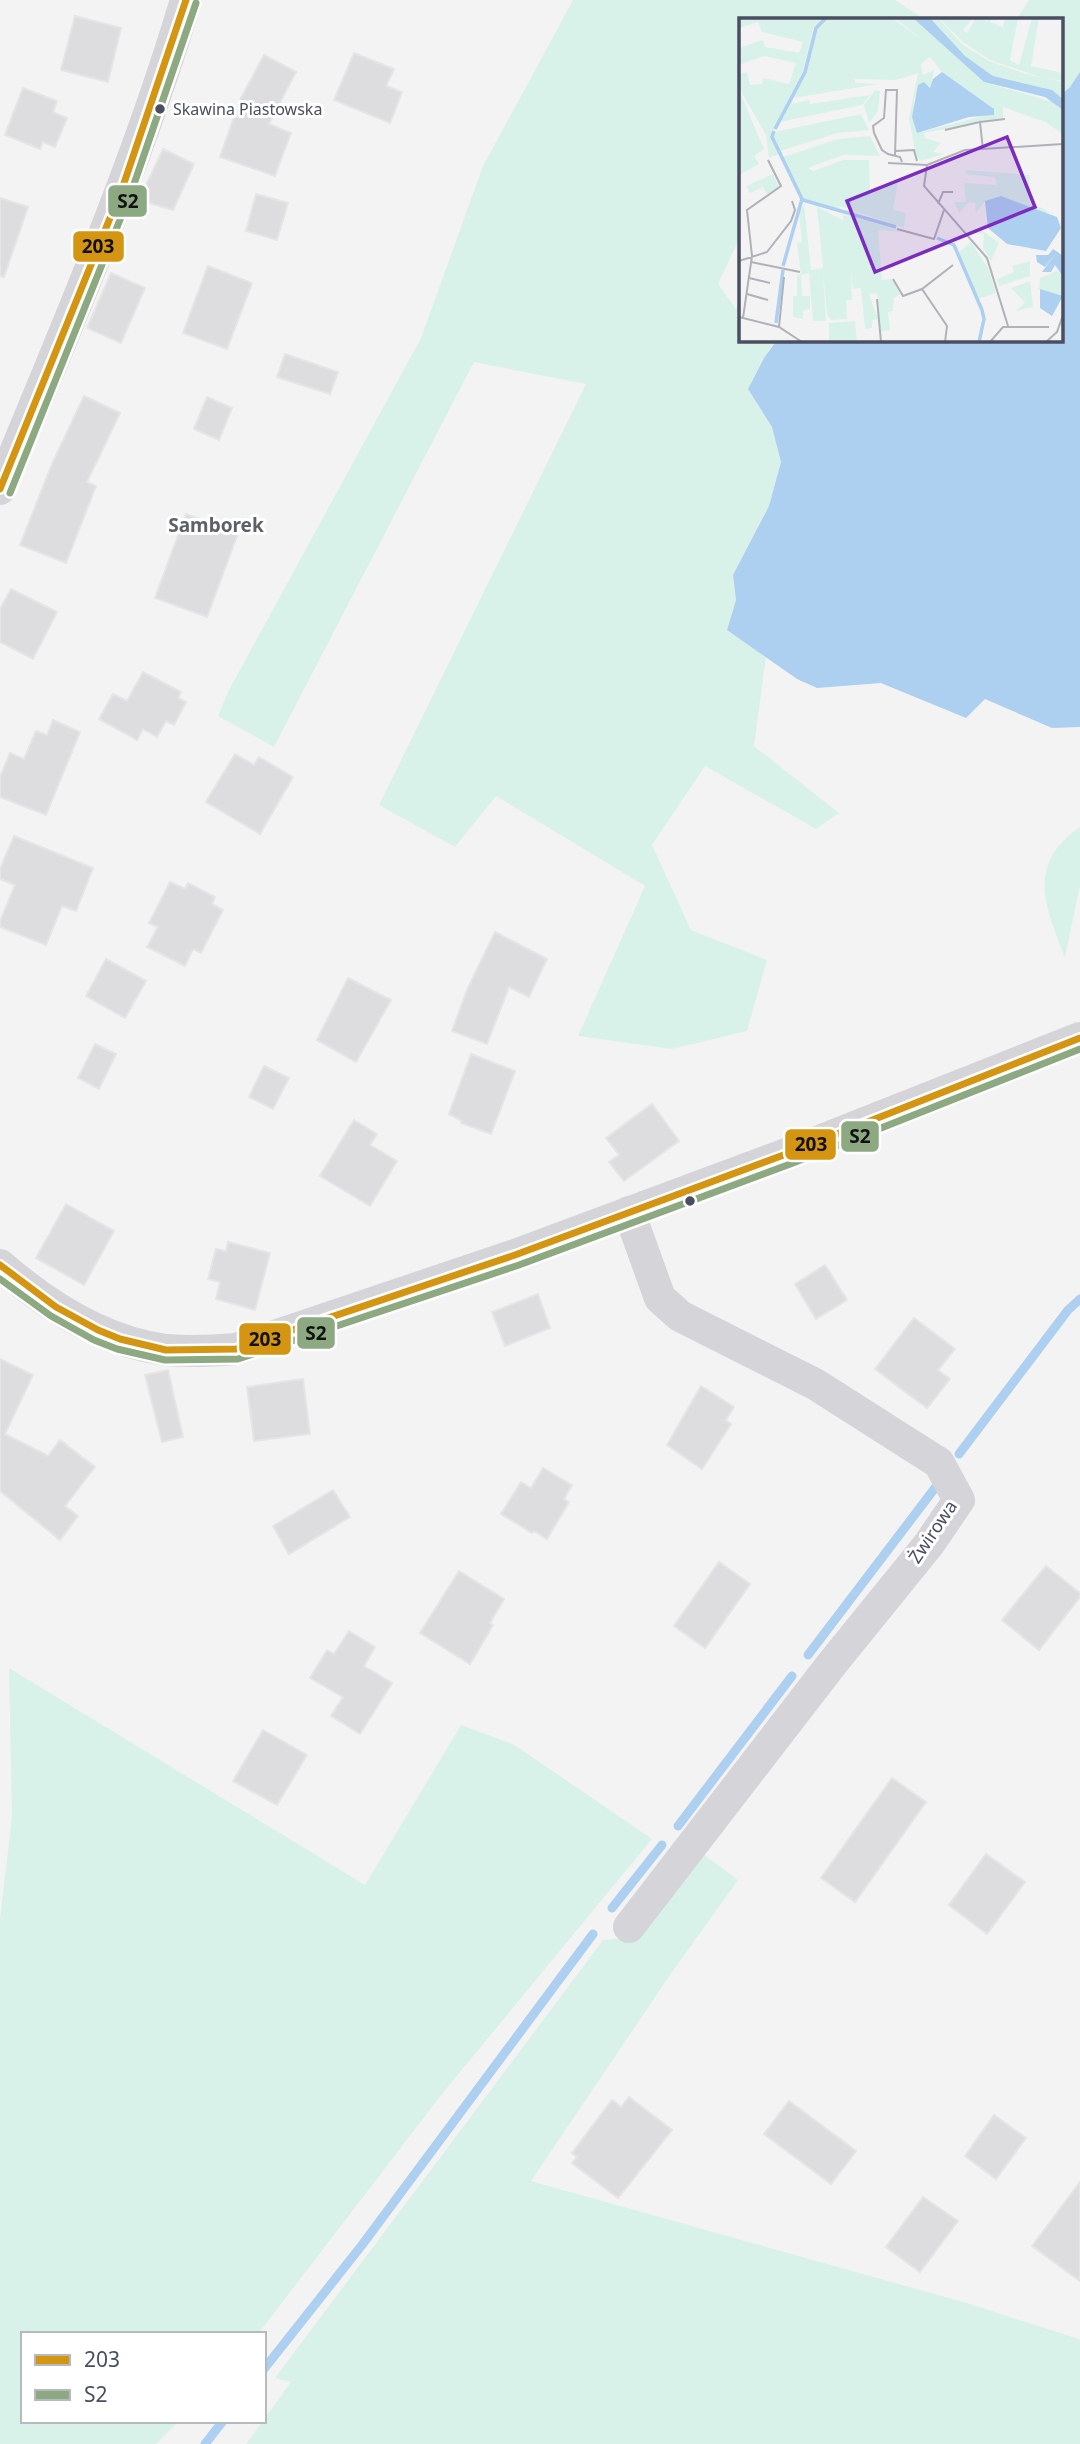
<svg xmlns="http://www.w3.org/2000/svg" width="1080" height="2444" font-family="'Noto Sans',sans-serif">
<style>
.green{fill:#d8f2ea}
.water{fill:#adcff0}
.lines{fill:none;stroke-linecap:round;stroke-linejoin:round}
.stream{stroke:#adcff0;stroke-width:9}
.building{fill:#dddcdf;stroke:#e5e5e6;stroke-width:2}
.street{stroke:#d5d5d9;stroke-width:32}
.bus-1-casing{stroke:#fff;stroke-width:12}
.bus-2-casing{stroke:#fff;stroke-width:12}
.bus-1{stroke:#d49513;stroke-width:7}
.bus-2{stroke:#8ca981;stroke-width:7}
.bus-dot{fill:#494f61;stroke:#fff;stroke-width:2.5}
.labels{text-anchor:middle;stroke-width:6;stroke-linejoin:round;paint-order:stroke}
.bus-label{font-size:16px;fill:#494f61;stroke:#fff;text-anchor:start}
.street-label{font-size:18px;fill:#494f61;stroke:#fff}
.neighbourhood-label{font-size:19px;font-weight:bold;fill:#5e6068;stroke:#fff}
.inset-river{fill:none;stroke:#adcff0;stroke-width:3.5}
.inset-road{fill:none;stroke:#b0b1b9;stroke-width:2}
.view{fill:#7b2cbf;fill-opacity:0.15;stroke:#7b2cbf;stroke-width:3.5}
.inset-edge{fill:none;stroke:#494f61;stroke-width:3.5}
.line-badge{stroke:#fff;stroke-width:2.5}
.pale-badge-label{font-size:19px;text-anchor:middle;font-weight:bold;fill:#111}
</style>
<rect width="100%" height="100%" fill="#f4f3f3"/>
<!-- green -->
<g class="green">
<polygon points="573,0 895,0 924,19 740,19 740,237 718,284 736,309 740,301 740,340 776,340 764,358 748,389 772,427 781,462 769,506 733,575 736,600 727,630 766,657 754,746 839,813 816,829 705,766 652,845 691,930 767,960 747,1031 672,1049 578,1036 645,886 496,796 455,847 379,805 586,384 474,362 274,747 218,716 229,690 421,338 483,166"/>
<polygon points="1029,0 1080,0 1080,72 1070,87 1061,95 1061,19 1017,19"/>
<path d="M1080 827V886L1065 957C1045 906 1026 864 1080 827Z"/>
<polygon points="9,1668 365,1885 461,1725 513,1744 652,1839 442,2094 258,2334 23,2334 23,2421 179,2421 156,2444 0,2444 0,1919 12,1817"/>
<polygon points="702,1853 738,1880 670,1975 531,2181 967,2303 1076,2338 1080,2340 1080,2444 246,2444 291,2382 275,2378 603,1940 625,1938"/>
</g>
<!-- water -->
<polygon class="water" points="1080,72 1080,727 1052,728 985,699 966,718 881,683 817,688 797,679 727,630 736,600 733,575 769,506 781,462 772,427 748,389 764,358 777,340 1061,340 1061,95 1070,87"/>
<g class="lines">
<!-- stream -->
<g class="stream">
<polyline points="959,1454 1068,1310 1080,1299"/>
<polyline points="808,1655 938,1484"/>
<polyline points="678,1826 792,1676"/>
<polyline points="612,1908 662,1845"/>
<polyline points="264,2369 362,2245 593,1934"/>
<polyline points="205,2444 223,2421"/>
</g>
</g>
<!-- building -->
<g class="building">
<polygon points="75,16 121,28 108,82 61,70"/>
<polygon points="354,53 394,69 386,86 402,92 390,123 334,100"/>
<polygon points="264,55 296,72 269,124 291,133 275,176 220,157 240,100"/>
<polygon points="23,88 57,101 53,112 67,118 55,147 43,142 40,149 5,135"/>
<polygon points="163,149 194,164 173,210 139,200"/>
<polygon points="256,194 288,203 277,240 246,231"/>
<polygon points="0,198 28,207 4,277 0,276"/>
<polygon points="208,266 252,283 227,349 183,333"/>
<polygon points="111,273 145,288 121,343 87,328"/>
<polygon points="285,354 338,372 330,394 277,377"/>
<polygon points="84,396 120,413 87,482 96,486 66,563 20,545 52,464"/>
<polygon points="207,397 232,408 219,440 194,429"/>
<polygon points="186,514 238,533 207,617 155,598"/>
<polygon points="11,589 57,612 33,659 0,642 0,609"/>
<polygon points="143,672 181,692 178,698 186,702 174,725 166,721 157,737 143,729 137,740 99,719 113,694 127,701"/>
<polygon points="53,720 80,732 46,815 0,797 0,777 10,753 24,759 36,731 47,735"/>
<polygon points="235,754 254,765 259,757 293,777 260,834 206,802"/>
<polygon points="14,836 93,868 76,911 62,906 46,945 0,927 0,921 15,885 0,879 0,869"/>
<polygon points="170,882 185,889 188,883 215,897 212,904 223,910 201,953 193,949 185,966 147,947 158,927 149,923"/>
<polygon points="495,932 547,959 529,997 509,987 487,1044 452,1031 467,990"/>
<polygon points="106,959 146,981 125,1018 86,996"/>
<polygon points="348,978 391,1000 356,1062 317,1040"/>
<polygon points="95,1044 116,1054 99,1089 78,1078"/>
<polygon points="471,1054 515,1071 491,1134 461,1123 462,1121 449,1114"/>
<polygon points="264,1066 289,1078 273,1109 249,1097"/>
<polygon points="652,1104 679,1141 624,1181 609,1162 619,1155 606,1138"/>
<polygon points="354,1120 377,1134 370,1145 397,1161 370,1206 320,1176"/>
<polygon points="66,1204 114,1231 84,1285 36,1258"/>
<polygon points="228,1242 270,1253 255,1310 216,1299 220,1282 208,1279 216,1249 226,1251"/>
<polygon points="825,1265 847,1300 816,1319 795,1284"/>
<polygon points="538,1294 550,1328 505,1346 492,1312"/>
<polygon points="914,1318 955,1349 938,1370 950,1379 927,1408 875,1369"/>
<polygon points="0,1359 33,1375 5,1434 48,1456 60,1440 95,1467 65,1506 78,1516 60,1540 0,1491"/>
<polygon points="168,1370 183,1437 162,1442 145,1375"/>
<polygon points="303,1379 310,1434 254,1441 247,1387"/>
<polygon points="701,1386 734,1407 726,1420 731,1424 702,1469 667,1445"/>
<polygon points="543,1468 572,1485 564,1499 569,1502 547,1539 534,1531 532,1533 501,1514 521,1482 531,1488"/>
<polygon points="333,1490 350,1517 289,1554 273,1526"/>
<polygon points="719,1562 750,1584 705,1648 674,1626"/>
<polygon points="1046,1566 1080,1593 1080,1597 1039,1650 1002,1620"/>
<polygon points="459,1571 504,1599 490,1623 493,1625 470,1664 420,1633"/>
<polygon points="349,1631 375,1647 364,1666 392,1683 360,1734 331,1716 343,1697 310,1678 327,1650 334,1654"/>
<polygon points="263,1730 307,1755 277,1805 233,1781"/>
<polygon points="892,1778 926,1802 855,1902 821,1878"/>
<polygon points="986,1854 1025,1882 987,1934 949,1905"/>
<polygon points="629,2097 672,2130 618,2198 572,2163 577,2157 572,2153 612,2100 621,2107"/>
<polygon points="789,2101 856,2151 831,2184 764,2134"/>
<polygon points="994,2115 1026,2138 996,2179 965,2156"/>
<polygon points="1080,2182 1080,2281 1032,2246"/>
<polygon points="923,2197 958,2221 920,2272 886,2247"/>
</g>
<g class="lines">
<!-- street -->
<g class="street">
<path d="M0 489C66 328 136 168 186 0"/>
<polyline points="629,1212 660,1298 680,1316 815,1384 939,1463 959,1500 929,1544 831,1665 629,1927"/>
<path d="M0 1265C46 1305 104 1342 166 1350 190 1352 213 1351 236 1349L515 1255 789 1153 1080 1038"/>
</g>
<defs>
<g id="bus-1">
<polyline points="0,489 123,186 186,0"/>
<polyline points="0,1265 56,1307 98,1330 120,1339 166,1350 236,1349 515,1255 789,1153 1080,1038"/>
</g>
<g id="bus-2">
<polyline points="10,493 132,190 196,3"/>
<polyline points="0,1279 51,1316 94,1340 117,1349 165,1360 238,1359 519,1265 793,1163 1080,1049"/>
</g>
</defs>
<!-- bus-1 casing -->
<use href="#bus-1" class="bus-1-casing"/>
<!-- bus-2 casing -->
<use href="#bus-2" class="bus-2-casing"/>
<!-- bus-1 -->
<use href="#bus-1" class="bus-1"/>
<!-- bus-2 -->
<use href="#bus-2" class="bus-2"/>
</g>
<!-- markers -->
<g class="bus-dot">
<circle cx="160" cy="109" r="6"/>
<circle cx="690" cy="1201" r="6"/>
</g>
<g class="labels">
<!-- bus labels -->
<g class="bus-label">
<text x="173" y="115">Skawina Piastowska</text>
</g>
<!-- street labels -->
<g class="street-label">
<text transform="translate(933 1532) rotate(-56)" y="6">Żwirowa</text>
</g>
<!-- neighbourhood labels -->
<g class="neighbourhood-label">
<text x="216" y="532">Samborek</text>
</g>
</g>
<!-- overview -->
<g transform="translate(739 18)">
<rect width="324" height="324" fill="#f4f3f3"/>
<path d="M0 0H83L74 11 64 53 33 115 40 136 30 140 27 117 1 72 0 56 8 54 11 67 23 66 24 60 50 66 57 45 25 38 0 47V30L24 22 26 29 60 35 64 24 23 14 19 4 0 10ZM88 0H153L187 25 156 0H174L245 64 314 84 324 92V116L306 104 264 89V100L185 115 186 120 202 125 194 134 205 136 182 143 177 138 170 100 179 55 157 62 116 61V65L139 66 54 80 53 86 70 82 71 86 131 77 123 87 41 104 67 54 78 10ZM191 39 203 54 252 96 178 115 175 81 187 67 192 70 195 52 184 57 182 46ZM191 0H199L224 27 250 43 284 55 304 60 251 42 224 24 200 0H234L224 12 228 15 237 0H248L246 4 253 0 251 4 264 9 266 0H279L271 42 280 47 293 0H300L292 48 324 55V63L305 60 324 64V81L313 72 254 58 226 38ZM0 72 25 131 15 138 20 146 0 157ZM136 72 141 73 139 93 130 105 125 87ZM122 96 130 112 99 115 41 133 34 118 35 114ZM131 118 141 138 104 137 69 150 74 153 104 142H130L131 172 159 163 154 192 167 195 165 210 101 188 99 191 64 181 44 139 99 121ZM227 152 291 157 290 185 324 198 305 191 310 195H297L260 181 246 183 237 195 236 185 230 184 220 195 215 184H227L225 165 258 167 256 159 226 156ZM34 156 40 169 28 176 24 169 11 175 7 168ZM65 186 72 252 84 250 78 189 104 202V197L119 200 165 214 139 212 143 262 153 261 161 276 155 280 154 293 149 294 151 312 141 314 138 275 130 276 139 301 133 302V310L126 311 122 270 114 271 112 256 113 282H107L108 301 92 302 88 296 84 254 87 303H74L70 255 62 257 63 278H71V291L64 292V301L54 299V278H58V257L62 256 58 225 63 224 60 195ZM241 211 260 225 252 243 244 230 245 216 233 214ZM232 224 249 250 257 275 239 281 219 235ZM291 243V258L260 268 258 261 275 254 273 248ZM318 253 324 259V278L300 271 301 260ZM291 263 294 289 277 293 286 284 272 270ZM116 303 118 324H90V305Z" fill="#d8f2ea" fill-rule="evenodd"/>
<path d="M174 0H191L226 38 254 58 313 72 324 81V92L306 79 245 64ZM203 54 255 91V97L230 99 178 115 173 99 179 67 185 64 191 70 194 61ZM262 178 318 199 322 210 307 233 268 226 249 210 246 183ZM314 231 323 237 324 259 316 247 312 254H303L317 235 306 249 298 244 297 237H309ZM301 271 324 278 313 298 301 290Z" fill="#adcff0"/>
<path class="inset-river" d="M36 111 66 54 77 10 87 0M35 113 33 119 63 181 44 248M64 182 157 209M198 220 215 227 243 292 245 301 240 324M37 305 44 252"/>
<path class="inset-road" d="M241 104 266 101M206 112 241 104 244 132M156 133 175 132 178 143M156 137 158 72H147L145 100 134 108 135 115 143 132 149 136 161 139 163 144M149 145 188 147M188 147 185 168 248 240 269 308M188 147 226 132 324 126M199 186 204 174H214M158 211 195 221 205 192M0 243 28 234 52 203 56 192 53 183M12 244 61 254M10 260 31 265M154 261 164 278 183 271 214 247M183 271 208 308 206 324M8 276 29 282M138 281 142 324M0 299 40 309 63 324M4 300 13 238 8 192 42 168 29 142M40 309 45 259M251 324 264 309H310M307 324 318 314 324 297"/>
<path class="view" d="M268 119 296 189 136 254 108 183Z"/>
<rect width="324" height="324" class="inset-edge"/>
</g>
<g class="line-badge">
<rect x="107" y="184" width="41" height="34" rx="7" fill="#8ca981"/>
<rect x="72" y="230" width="53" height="33" rx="7" fill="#d49513"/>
<rect x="840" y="1120" width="40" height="33" rx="7" fill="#8ca981"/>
<rect x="784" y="1128" width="53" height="33" rx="7" fill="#d49513"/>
<rect x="296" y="1316" width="40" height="34" rx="7" fill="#8ca981"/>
<rect x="238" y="1322" width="54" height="34" rx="7" fill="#d49513"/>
</g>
<g class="pale-badge-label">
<text x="128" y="208">S2</text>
<text x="98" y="253">203</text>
<text x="860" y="1143">S2</text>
<text x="811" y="1151">203</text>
<text x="316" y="1340">S2</text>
<text x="265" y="1346">203</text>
</g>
<!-- legend -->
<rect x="21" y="2332" width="245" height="91" fill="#ffffff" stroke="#b6b9c0" stroke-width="2"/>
<rect x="35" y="2355" width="35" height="10" fill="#d49513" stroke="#b6b9c0" stroke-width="2"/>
<text x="84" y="2367" font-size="21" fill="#494f61">203</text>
<rect x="35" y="2390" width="35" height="10" fill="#8ca981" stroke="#b6b9c0" stroke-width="2"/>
<text x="84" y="2402" font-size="21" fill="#494f61">S2</text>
</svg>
